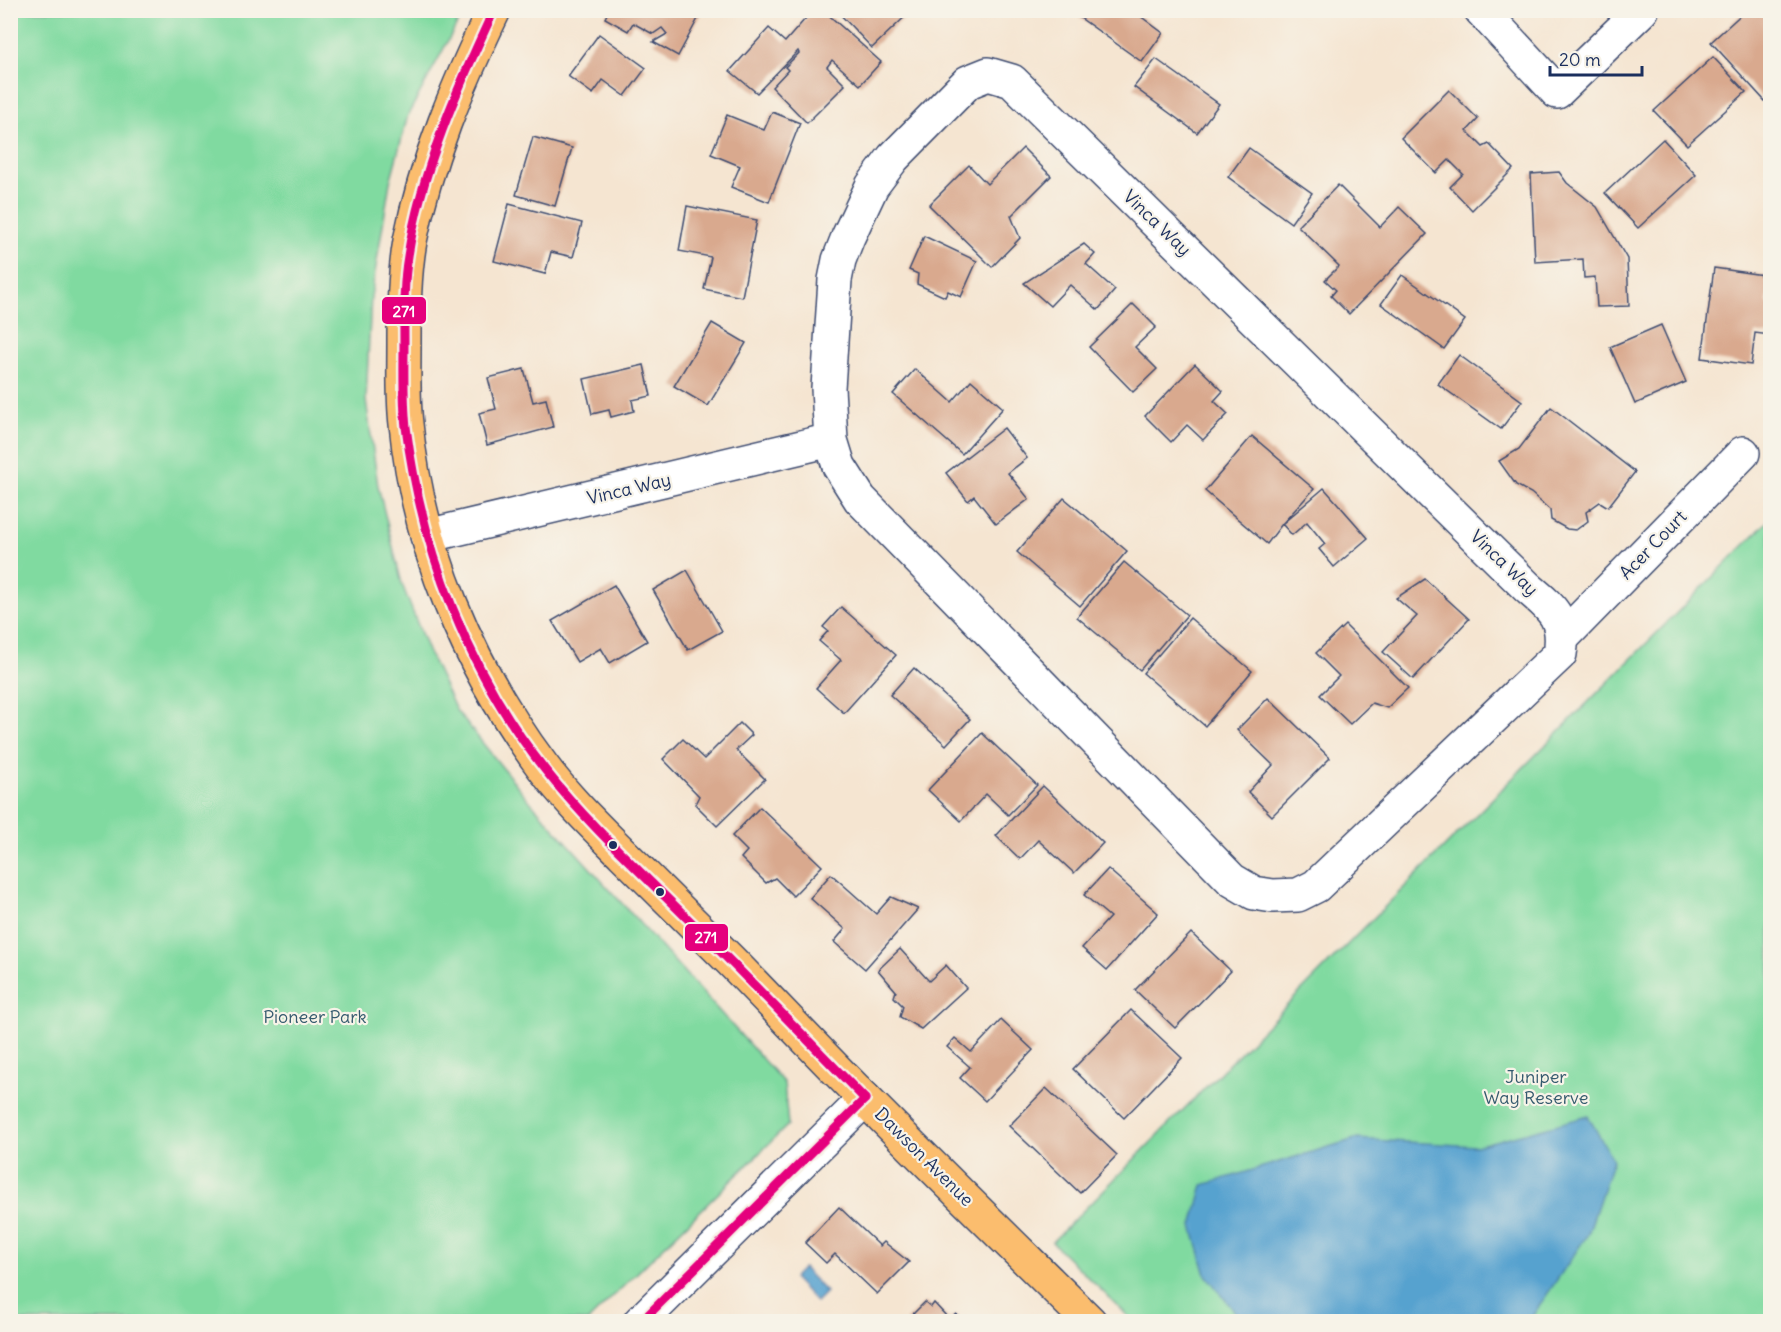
<svg xmlns="http://www.w3.org/2000/svg" width="1781" height="1332" font-family="Delius,sans-serif">
<style>
.green{fill:#80daa0;stroke:#4e847f;stroke-width:1.5}
.water{fill:#57a2cf;stroke:#396896;stroke-width:1.5}
.building{fill:#d9a98e}
.lines{fill:none;stroke-linecap:round;stroke-linejoin:round}
.minor-casing{stroke:#3c4a6f;stroke-width:36}
.major-casing{stroke:#3c4a6f;stroke-width:36}
.minor{stroke:#fff;stroke-width:33}
.major{stroke:#fbbd6e;stroke-width:33}
.bus-1-casing{stroke:#f7f3e8;stroke-width:14}
.bus-1{stroke:#e5007d;stroke-width:9}
.bus-dot{fill:#1b2f5e;stroke:#f7f3e8;stroke-width:2}
.labels{text-anchor:middle;stroke-width:4.5;stroke-linejoin:round;paint-order:stroke}
.street-label{font-size:18px;fill:#1b2f5e;stroke:#f7f3e8}
.park-label{font-size:18px;fill:#345a6e;stroke:#f7f3e8}
.line-badge{stroke:#f7f3e8;stroke-width:2}
.badge-label{font-size:16px;text-anchor:middle;font-weight:bold;fill:#fff}
</style>
<rect width="100%" height="100%" fill="#f7f3e8"/>
<filter id="ink" filterUnits="userSpaceOnUse"><feTurbulence type="fractalNoise" baseFrequency=".0167" numOctaves="2"/><feDisplacementMap in="SourceGraphic" scale="12" xChannelSelector="R" yChannelSelector="G"/><feConvolveMatrix kernelMatrix="1 2 1 2 8 2 1 2 1" color-interpolation-filters="sRGB"/></filter>
<filter id="wash" filterUnits="userSpaceOnUse"><feTurbulence type="fractalNoise" baseFrequency=".008" numOctaves="4" result="noise"/><feDisplacementMap in="SourceGraphic" scale="24" xChannelSelector="R" yChannelSelector="G"/><feGaussianBlur stdDeviation="1.35" result="paint"/><feColorMatrix in="noise" values="0 0 0 0 0 0 0 0 0 0 0 0 0 0 0 0 0 1.4 0 .05"/><feComposite in="paint" operator="in"/></filter>
<g filter="url(#wash)">
<rect width="100%" height="100%" fill="#f5e5d1"/>
<!-- green -->
<g class="green">
<polygon points="10,11 464,11 408,115 390,182 371,297 366,400 378,486 402,584 428,651 456,710 527,798 784,1083 788,1125 588,1321 11,1321"/>
<polygon points="1770,519 1770,1321 1133,1321 1052,1242"/>
</g>
<!-- water -->
<g class="water">
<polygon points="1588,1116 1613,1160 1588,1234 1529,1321 1242,1321 1206,1275 1192,1226 1203,1185 1355,1139 1476,1146"/>
<polygon points="803,1268 826,1292 816,1302 793,1278"/>
</g>
<g id="blocks">
<!-- building -->
<g class="building">
<polygon points="609,10 697,10 701,13 678,56 653,42 667,34 662,28 653,34 633,23 628,31 605,18"/>
<polygon points="813,10 823,10 881,62 860,85 832,60 827,67 845,85 807,123 772,87 788,70 785,67 799,53 798,51 757,93 730,71 769,28 785,42"/>
<polygon points="836,10 912,10 872,48"/>
<polygon points="1083,10 1132,10 1163,33 1142,62 1079,17"/>
<polygon points="1746,10 1770,10 1770,95 1765,101 1711,42"/>
<polygon points="599,34 646,68 625,96 603,80 593,94 568,76"/>
<polygon points="1713,57 1746,92 1687,145 1654,111"/>
<polygon points="1156,59 1219,104 1197,133 1134,87"/>
<polygon points="1449,90 1478,119 1467,131 1483,147 1489,144 1513,169 1472,210 1450,187 1463,174 1449,160 1436,173 1401,138"/>
<polygon points="772,112 800,123 769,202 731,187 740,166 711,154 727,115 764,130"/>
<polygon points="533,137 572,148 555,206 516,195"/>
<polygon points="1663,139 1696,175 1638,228 1605,193"/>
<polygon points="1023,148 1051,176 1011,216 1020,238 992,267 929,205 969,165 987,184"/>
<polygon points="1249,148 1312,193 1291,223 1228,177"/>
<polygon points="1559,172 1567,183 1597,207 1627,259 1629,306 1597,307 1595,277 1584,278 1583,259 1535,262 1531,174"/>
<polygon points="1338,185 1380,227 1399,207 1427,234 1349,314 1331,296 1336,290 1325,280 1339,266 1298,226"/>
<polygon points="509,204 582,223 573,257 551,252 545,274 494,261"/>
<polygon points="687,206 757,220 742,297 704,289 711,257 679,251"/>
<polygon points="924,236 977,261 961,297 948,291 945,297 917,284 918,274 909,270"/>
<polygon points="1084,244 1095,254 1086,264 1115,290 1098,310 1070,285 1050,306 1024,283"/>
<polygon points="1714,268 1770,276 1767,303 1770,304 1770,335 1755,333 1751,365 1702,358"/>
<polygon points="1402,275 1465,320 1444,349 1381,304"/>
<polygon points="1133,304 1156,327 1135,347 1157,369 1133,392 1089,347"/>
<polygon points="712,323 746,343 708,406 674,386"/>
<polygon points="1661,325 1686,382 1635,404 1610,347"/>
<polygon points="1459,355 1522,401 1501,429 1438,384"/>
<polygon points="1195,364 1223,391 1214,401 1228,414 1203,440 1187,425 1171,442 1145,416"/>
<polygon points="644,365 651,396 632,400 634,411 611,417 609,410 592,414 584,379"/>
<polygon points="524,369 533,402 546,399 553,427 487,445 479,413 496,409 488,378"/>
<polygon points="915,369 952,402 971,380 1003,408 962,454 893,394"/>
<polygon points="1551,407 1635,472 1608,507 1600,502 1586,512 1588,521 1576,530 1567,529 1551,520 1550,510 1531,493 1516,485 1499,461 1519,449"/>
<polygon points="1004,428 1027,458 1008,473 1029,499 996,524 974,496 968,501 946,473"/>
<polygon points="1252,436 1314,489 1282,524 1324,488 1368,538 1334,567 1319,549 1325,544 1307,522 1292,535 1282,524 1267,544 1205,491"/>
<polygon points="1064,498 1127,551 1080,606 1017,552"/>
<polygon points="1124,562 1187,615 1140,670 1077,617"/>
<polygon points="687,570 722,631 688,650 653,590"/>
<polygon points="1425,579 1469,619 1413,679 1383,652 1417,616 1396,598"/>
<polygon points="614,585 647,641 610,663 601,648 577,662 552,621"/>
<polygon points="841,607 896,655 844,713 816,688 841,660 819,641 828,631 823,627"/>
<polygon points="1190,618 1252,671 1205,726 1143,673"/>
<polygon points="1345,625 1408,688 1387,708 1372,703 1350,724 1320,695 1339,676 1316,653"/>
<polygon points="914,668 970,719 946,745 890,695"/>
<polygon points="1268,698 1330,758 1272,816 1248,792 1273,765 1237,730"/>
<polygon points="740,723 752,735 736,750 765,779 717,826 695,804 699,796 663,759 683,739 704,759"/>
<polygon points="982,733 1037,785 1008,815 986,794 961,821 928,790"/>
<polygon points="1043,786 1103,843 1074,873 1038,840 1020,859 996,836"/>
<polygon points="760,807 822,866 793,896 775,878 766,883 741,858 747,851 732,836"/>
<polygon points="1108,869 1158,913 1107,970 1082,948 1110,917 1084,895"/>
<polygon points="831,874 876,914 891,897 918,909 865,969 834,942 845,929 810,898"/>
<polygon points="1191,933 1231,971 1175,1028 1135,990"/>
<polygon points="900,949 929,981 946,965 966,988 921,1029 900,1017 903,1006 894,997 896,991 878,970"/>
<polygon points="1131,1010 1182,1058 1124,1118 1073,1069"/>
<polygon points="1001,1020 1033,1050 985,1101 960,1078 970,1067 947,1047 955,1038 971,1052"/>
<polygon points="1046,1088 1117,1155 1080,1193 1009,1126"/>
<polygon points="839,1207 880,1246 884,1242 909,1262 877,1294 835,1254 826,1263 805,1243"/>
<polygon points="925,1302 931,1307 934,1303 949,1319 956,1314 963,1322 905,1322"/>
</g>
</g>
</g>
<g filter="url(#ink)">
<use href="#blocks" fill-opacity="0" stroke="#3c4a6f" stroke-width="1.5"/>
<g class="lines">
<defs>
<g id="minor">
<polyline points="1481,10 1557,92 1642,10"/>
<path d="M427 536 831 440 839 466 860 499 1232 880 1254 893 1273 896 1298 895 1316 886 1560 654C1566 619 1553 609 1528 588L1012 81 988 74 968 82 893 158 872 186 848 237 839 260 835 280 828 388 831 440"/>
<polyline points="1563,637 1743,453"/>
<polyline points="640,1322 865,1099"/>
</g>
<path id="major" d="M494 10C458 85 426 160 410 241 404 275 404 310 404 344 404 371 403 398 406 424 418 548 469 668 543 767 566 798 596 827 623 854 659 890 695 925 731 961 775 1006 819 1053 864 1098 938 1173 1014 1247 1090 1322"/>
</defs>
<!-- minor casing -->
<use href="#minor" class="minor-casing"/>
<!-- major casing -->
<use href="#major" class="major-casing"/>
<!-- minor -->
<use href="#minor" class="minor"/>
<!-- major -->
<use href="#major" class="major"/>
<defs>
<g id="bus-1">
<path d="M494 10C457 89 421 170 408 256 403 285 404 315 404 345 404 372 403 400 406 427 422 551 468 673 546 771 588 824 639 870 687 918 747 977 806 1038 865 1099"/>
<polyline points="641,1322 865,1099"/>
</g>
</defs>
<!-- bus-1 casing -->
<use href="#bus-1" class="bus-1-casing"/>
<!-- bus-1 -->
<use href="#bus-1" class="bus-1"/>
</g>
</g>
<!-- markers -->
<g class="bus-dot">
<circle cx="613" cy="845" r="5"/>
<circle cx="660" cy="892" r="5"/>
</g>
<g class="labels">
<!-- street labels -->
<g class="street-label">
<text transform="translate(1157 223) rotate(44)" y="6">Vinca Way</text>
<text transform="translate(629 489) rotate(-13)" y="6">Vinca Way</text>
<text transform="translate(1653 545) rotate(-46)" y="6">Acer Court</text>
<text transform="translate(1504 563) rotate(44)" y="6">Vinca Way</text>
<text transform="translate(924 1157) rotate(45)" y="6">Dawson Avenue</text>
</g>
<!-- park labels -->
<g class="park-label">
<text x="315" y="1023">Pioneer Park</text>
<text x="1536" y="1083">Juniper<tspan x="1536" dy="21">Way Reserve</tspan></text>
</g>
</g>
<g class="line-badge">
<rect x="381" y="296" width="46" height="29" rx="6" fill="#e5007d"/>
<rect x="684" y="923" width="45" height="29" rx="6" fill="#e5007d"/>
</g>
<g class="badge-label">
<text x="404" y="317">271</text>
<text x="706" y="943">271</text>
</g>
<!-- margin -->
<rect width="1781" height="1332" fill="none" stroke="#f7f3e8" stroke-width="36"/>
<!-- scale -->
<path d="M1550 66v9h92v-9" fill="none" stroke="#1b2f5e" stroke-width="3"/>
<text x="1559" y="66" font-size="18" fill="#1b2f5e" stroke="#f7f3e8" stroke-width="4.5" paint-order="stroke">20 m</text>
</svg>
